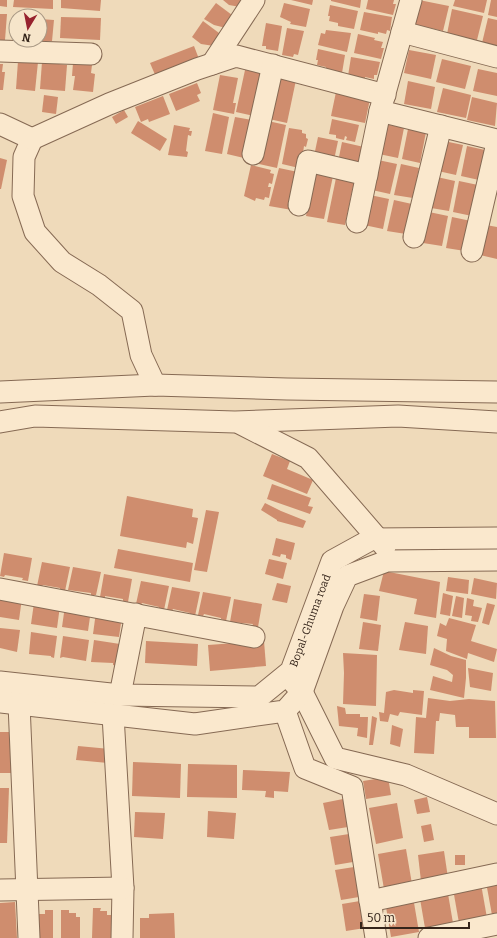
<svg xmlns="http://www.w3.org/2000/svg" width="497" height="938" font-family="Bitter,serif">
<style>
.building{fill:#cf8d6e}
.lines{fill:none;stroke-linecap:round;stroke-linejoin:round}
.minor-casing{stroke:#866a54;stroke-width:23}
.minor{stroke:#fae8cd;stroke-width:21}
.labels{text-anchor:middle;stroke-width:3;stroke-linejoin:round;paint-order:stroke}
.street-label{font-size:11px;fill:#34241a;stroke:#f6e5ca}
</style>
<rect width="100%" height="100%" fill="#efdaba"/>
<!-- building -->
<g class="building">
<polygon points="0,0 7,0 7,7 0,6"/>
<polygon points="14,0 53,0 53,9 13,7"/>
<polygon points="61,0 101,0 100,11 61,8"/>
<polygon points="223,0 248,0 240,7 229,5"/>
<polygon points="291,0 313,0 312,5"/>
<polygon points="331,0 361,0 360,8 331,1"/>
<polygon points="368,0 394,0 393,4 396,4 393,15 366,9"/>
<polygon points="419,0 449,6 443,31 413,24"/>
<polygon points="455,0 487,0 484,13 453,6"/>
<polygon points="491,0 497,0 497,17 488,15"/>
<polygon points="216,3 236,18 226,28 214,25 204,19"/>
<polygon points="284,3 310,9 306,27 290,24 291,22 280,17"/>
<polygon points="330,5 358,11 354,29 338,26 338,23 329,21 330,16 328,16"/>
<polygon points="452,9 483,16 477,40 447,34"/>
<polygon points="364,12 392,17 390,31 387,30 386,34 378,32 378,34 360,30"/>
<polygon points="0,14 7,14 5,40 0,40"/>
<polygon points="61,17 101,18 100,40 60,38"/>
<polygon points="14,18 16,18 16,40 13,39"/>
<polygon points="488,18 497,20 497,46 482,43"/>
<polygon points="40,19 54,20 52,41 40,41"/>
<polygon points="203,21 223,36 214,46 201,44 192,37"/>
<polygon points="266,23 282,26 278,51 266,49 266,46 262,46"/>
<polygon points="287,28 304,31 298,55 294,54 293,57 282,55"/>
<polygon points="326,30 351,33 347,52 318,45 321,33 325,34"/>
<polygon points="358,34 375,38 374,40 383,42 381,48 384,48 381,59 354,53"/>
<polygon points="194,46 199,59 156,77 150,63"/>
<polygon points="318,49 345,55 342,73 326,70 326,67 317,65 318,60 316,60"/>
<polygon points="409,50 436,55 431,79 404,73"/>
<polygon points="351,57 380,62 377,75 374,75 374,79 365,77 365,79 348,76"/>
<polygon points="442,59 471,66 465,89 436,82"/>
<polygon points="18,61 38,62 35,91 16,89"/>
<polygon points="42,62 67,65 65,91 40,89"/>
<polygon points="73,63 92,65 91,73 95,74 93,92 73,90 75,76 72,76"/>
<polygon points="0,64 3,64 2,72 5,72 3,90 0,90"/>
<polygon points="478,69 497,73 497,96 473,91"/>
<polygon points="245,70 263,73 254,116 236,112"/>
<polygon points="220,75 238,78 233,103 236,103 234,114 213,110"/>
<polygon points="277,76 296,80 287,123 269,119"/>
<polygon points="408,81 435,87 431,109 404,104"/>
<polygon points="197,83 201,93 197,95 200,101 176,111 169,94"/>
<polygon points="443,88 471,95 466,118 437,112"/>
<polygon points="336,92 370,99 365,123 331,116"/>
<polygon points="44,95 58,97 56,114 42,112"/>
<polygon points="163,96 170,114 149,122 148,119 141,122 135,107"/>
<polygon points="472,97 497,103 495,126 467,120"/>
<polygon points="124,110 128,117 116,124 112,117"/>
<polygon points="213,113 229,117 222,154 205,151"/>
<polygon points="235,117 252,120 244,158 227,154"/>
<polygon points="332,119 359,125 355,142 346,140 347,137 345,136 344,140 336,138 336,135 329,134"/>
<polygon points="138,121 167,139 160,151 131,133"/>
<polygon points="268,121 286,125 277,168 259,164"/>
<polygon points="385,124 404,128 398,158 379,154"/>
<polygon points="174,125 190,128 189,131 192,131 191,136 188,135 186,151 188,152 187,157 168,155"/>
<polygon points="289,128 302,130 302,133 306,134 306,138 308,139 306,147 304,146 303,153 301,153 299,168 282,164"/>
<polygon points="408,129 426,132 420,163 402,159"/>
<polygon points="318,137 338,141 334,160 314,156"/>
<polygon points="444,141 463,145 456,175 438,171"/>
<polygon points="342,142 364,147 360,166 338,162"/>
<polygon points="467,146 485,150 479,180 461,176"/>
<polygon points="0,158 7,160 1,189 0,189"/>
<polygon points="378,160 397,164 390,194 372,190"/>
<polygon points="401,164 419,168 413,198 394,195"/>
<polygon points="251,165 271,170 270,173 274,174 272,184 269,183 268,187 271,187 269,198 265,197 264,200 256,198 255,201 244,196"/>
<polygon points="279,168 298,172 292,210 269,206"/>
<polygon points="315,173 333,176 324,219 306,216"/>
<polygon points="437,177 455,181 449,211 431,208"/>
<polygon points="336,178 354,182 345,225 327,222"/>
<polygon points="459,181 478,185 472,216 453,212"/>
<polygon points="370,195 389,199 383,229 364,225"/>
<polygon points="394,200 412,204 406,234 387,231"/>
<polygon points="429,212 448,216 442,246 423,243"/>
<polygon points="452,217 471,221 465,251 446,248"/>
<polygon points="486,225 497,227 497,259 480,255"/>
<polygon points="272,454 290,461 287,469 313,480 307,494 263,476"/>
<polygon points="272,484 311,498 308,506 313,507 310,514 267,499"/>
<polygon points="127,496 193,509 192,517 198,518 193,544 187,542 186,548 120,536"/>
<polygon points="265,503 281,511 306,521 303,528 277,521 277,520 261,510"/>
<polygon points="206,510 219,512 207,572 194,570"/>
<polygon points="276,538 295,543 291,560 286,558 286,555 281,554 280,557 272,555"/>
<polygon points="118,549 193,563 190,582 114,568"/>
<polygon points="4,553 32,558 28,581 22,580 23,578 5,575 4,577 0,576"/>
<polygon points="269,559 287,563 283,579 265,574"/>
<polygon points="42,562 70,567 65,591 60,590 60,588 43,585 42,586 37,586"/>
<polygon points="73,567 101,572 96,595 91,595 91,593 68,590"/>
<polygon points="384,571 440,582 436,618 414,614 417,599 379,591"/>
<polygon points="104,574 132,579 128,602 123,601 123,599 105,596 105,598 100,597"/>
<polygon points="448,577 469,580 468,594 446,591"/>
<polygon points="474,578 497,583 496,599 471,594"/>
<polygon points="141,581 169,586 164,610 159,608 159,607 142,603 141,605 136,604"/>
<polygon points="277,583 291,586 287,603 272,600"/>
<polygon points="172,587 200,592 195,616 190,615 190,613 173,609 172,611 167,610"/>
<polygon points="203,592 231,597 226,621 221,619 221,618 204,614 203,616 198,615"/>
<polygon points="443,593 453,596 450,616 440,614"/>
<polygon points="364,594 380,596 377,621 360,618"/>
<polygon points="0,595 22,598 19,620 0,617"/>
<polygon points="456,596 464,598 462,618 452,616"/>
<polygon points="467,598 474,600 473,606 482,608 478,622 471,621 472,616 465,615"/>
<polygon points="234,599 262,604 258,627 252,626 253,624 230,622"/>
<polygon points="34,603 60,606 57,628 31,624"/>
<polygon points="487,603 495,605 489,625 482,623"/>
<polygon points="65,606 91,610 88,631 62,627"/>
<polygon points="96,612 122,616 119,637 93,634"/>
<polygon points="449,618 476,625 471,641 497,649 494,662 468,653 467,659 446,651 447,639 437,636 440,623 446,626"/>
<polygon points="363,622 381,625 378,651 359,649"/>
<polygon points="405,622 428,626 426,654 399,650"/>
<polygon points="0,628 20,630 17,652 0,648"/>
<polygon points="31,632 57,636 54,658 51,657 51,656 29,654"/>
<polygon points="63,636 89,640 86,661 63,657 60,658"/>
<polygon points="94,640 120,644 117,666 113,665 113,663 91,662"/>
<polygon points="146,641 198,644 197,666 145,663"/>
<polygon points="264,641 266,666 210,671 208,645"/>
<polygon points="434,648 451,656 466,660 466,678 464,698 430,690 433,676 452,682 453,675 447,670 430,665"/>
<polygon points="343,653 377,655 376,706 343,704 344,673"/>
<polygon points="468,668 493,673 491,691 470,687"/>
<polygon points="394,690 413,693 413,690 424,691 422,715 400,712 398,716 390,714 388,722 380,721 379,712 384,713 386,692"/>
<polygon points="428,698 450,701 469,699 495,701 496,738 469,738 469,727 456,727 455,715 440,713 439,721 436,721 434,754 414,753 416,717 426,718"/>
<polygon points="337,706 345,708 346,714 360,714 360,717 368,717 367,738 357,736 358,728 339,726"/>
<polygon points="372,716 377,718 373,745 369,745"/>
<polygon points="392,725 403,729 400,747 390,744"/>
<polygon points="0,732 14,732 13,773 0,773"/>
<polygon points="78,746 110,749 108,763 76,760"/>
<polygon points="133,762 181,764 180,798 132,796"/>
<polygon points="188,764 237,765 237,798 187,797"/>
<polygon points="243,770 290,772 288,792 274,791 274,798 265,797 266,791 242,790"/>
<polygon points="388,777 391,795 366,799 363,781"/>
<polygon points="0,788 9,788 7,843 0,843"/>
<polygon points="427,797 430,812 417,814 414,800"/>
<polygon points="343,799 348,827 329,830 323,803"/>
<polygon points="397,803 403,838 376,844 369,808"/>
<polygon points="208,811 236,813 234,839 207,837"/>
<polygon points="135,812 165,813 163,839 134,837"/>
<polygon points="431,824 434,840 424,842 421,826"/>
<polygon points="349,834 353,862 335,865 330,837"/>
<polygon points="406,849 412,884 384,889 378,854"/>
<polygon points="444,851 448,878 421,881 418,855"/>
<rect x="455" y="855" width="10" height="10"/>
<polygon points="354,867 359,897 341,900 335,870"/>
<polygon points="497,880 497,914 492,915 486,882"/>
<polygon points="481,884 487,918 459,923 453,889"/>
<polygon points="447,888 453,923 425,928 419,893"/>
<polygon points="413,897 419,932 391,937 385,901"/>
<polygon points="360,901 365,928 346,931 342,904"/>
<polygon points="15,902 17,938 0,938 0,903"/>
<polygon points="93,908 101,908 100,911 107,911 107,915 112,915 112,938 92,938"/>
<polygon points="45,910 53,910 53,938 38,938 38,914 45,914"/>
<polygon points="61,910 69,910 69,913 76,913 76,917 80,917 80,938 61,938"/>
<polygon points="174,913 175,938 140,938 140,918 149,918 149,914"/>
</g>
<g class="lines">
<defs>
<g id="minor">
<polyline points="402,32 497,57"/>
<polyline points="0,51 91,54"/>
<polyline points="212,64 254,0"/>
<polyline points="380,111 497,140"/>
<polyline points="0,124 32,139 24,157 23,196 35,232 62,262 99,285 132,311 141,355 155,385"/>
<polyline points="32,139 109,104 197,69 236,56 385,95"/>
<polyline points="253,154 273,65"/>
<polyline points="299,205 308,161 367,175"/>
<polyline points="357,222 380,111 411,0"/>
<polyline points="414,237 441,126"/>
<polyline points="472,251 497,143"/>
<polyline points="0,392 155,385 287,389 497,392"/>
<polyline points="0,422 35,416 235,422 398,416 497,422"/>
<polyline points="241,424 308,458 385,547"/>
<polyline points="0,589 254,637"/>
<path id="s1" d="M0 682 120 695 259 697 291 671 332 561 372 539 497 538"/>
<polyline points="293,682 302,692 335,758 406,775 497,814"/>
<polyline points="120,695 136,614"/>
<polyline points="0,702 195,724 285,711 302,692 333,606 347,576 387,561 497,560"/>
<polyline points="19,704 29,938"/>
<polyline points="285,711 305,768 352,787 376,938"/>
<polyline points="113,715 123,888 122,938"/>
<polyline points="0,890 123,888"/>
<polyline points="370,901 497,874"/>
<polyline points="429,938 497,924"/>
</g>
</defs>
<!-- minor casing -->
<use href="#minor" class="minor-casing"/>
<!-- minor -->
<use href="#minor" class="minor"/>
</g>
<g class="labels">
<!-- street labels -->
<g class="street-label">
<text dy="4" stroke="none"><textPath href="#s1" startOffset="355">Bopal-Ghuma road</textPath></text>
</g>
</g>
<!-- north arrow -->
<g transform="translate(28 28) rotate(190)"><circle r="19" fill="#f6e5ca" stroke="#a89884"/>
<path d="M0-3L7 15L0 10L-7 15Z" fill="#97222e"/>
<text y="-6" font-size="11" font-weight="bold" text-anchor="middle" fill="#34241a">N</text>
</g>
<!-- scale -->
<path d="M361 922v6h108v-6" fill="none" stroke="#34241a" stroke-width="2"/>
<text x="367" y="922" font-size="12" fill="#34241a" stroke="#f6e5ca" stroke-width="3" paint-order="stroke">50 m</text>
</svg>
